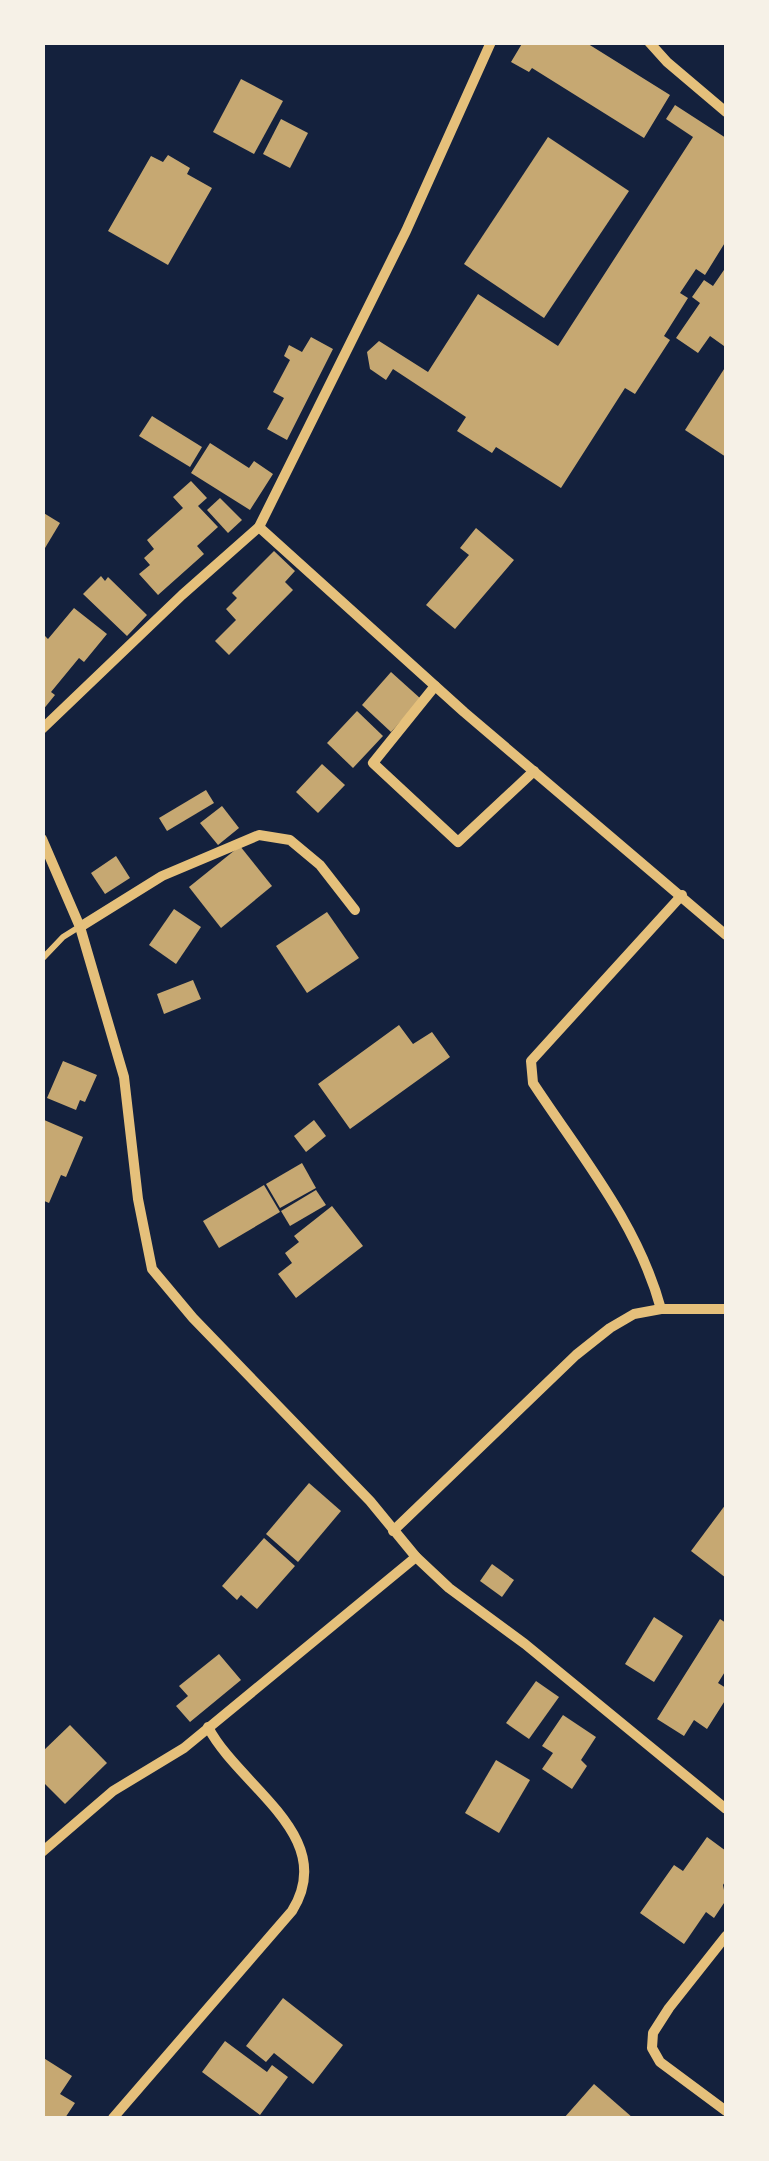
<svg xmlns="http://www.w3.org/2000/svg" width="769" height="2161" font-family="'Work Sans',sans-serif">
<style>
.building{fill:#c6a872}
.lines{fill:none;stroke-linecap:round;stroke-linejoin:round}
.service{stroke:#e5c07b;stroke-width:6}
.minor{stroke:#e5c07b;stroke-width:10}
</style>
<rect width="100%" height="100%" fill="#14213d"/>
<!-- building -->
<g class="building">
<polygon points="523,42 585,42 670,95 644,138 532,68 529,72 511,62"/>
<polygon points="241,79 283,101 254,154 213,132"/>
<polygon points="675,105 726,138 726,241 705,275 696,269 680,293 688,298 664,336 670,340 635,394 625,388 561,488 496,447 492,453 457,431 466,417 393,369 386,380 370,369 367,352 379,341 428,372 478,294 558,346 693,137 666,119"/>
<polygon points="281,119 308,133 290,168 263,154"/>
<polygon points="548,137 629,191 544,318 464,264"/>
<polygon points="168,155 190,168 187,174 212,188 168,265 108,231 151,156 163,162"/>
<polygon points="726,267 726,342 724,346 710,336 698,353 676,338 700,303 692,297 704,280 713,286"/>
<polygon points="311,337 333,349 287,440 267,429 284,398 273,392 290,360 284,356 289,345 302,352"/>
<polygon points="726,366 726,457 685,430"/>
<polygon points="152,416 202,447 190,467 139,436"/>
<polygon points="210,443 249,468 254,461 273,474 250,510 191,473"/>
<polygon points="191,481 207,498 198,506 218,527 197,546 204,554 158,595 139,574 150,565 144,558 154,549 147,540 183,508 173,497"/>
<polygon points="220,498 242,520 228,533 207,510"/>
<polygon points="42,512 60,523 42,553"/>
<polygon points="476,528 514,560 455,629 426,605 469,555 460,548"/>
<polygon points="274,551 295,571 285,582 293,590 229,655 215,641 236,620 226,609 237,598 232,593"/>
<polygon points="101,576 105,581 108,577 147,615 127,636 83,594"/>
<polygon points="74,608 107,634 84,662 79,658 51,692 55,695 42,711 42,639 45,636 48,639"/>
<polygon points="391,672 421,699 391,732 362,705"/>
<polygon points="357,711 383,736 353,768 327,743"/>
<polygon points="322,764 345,785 318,813 296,792"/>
<polygon points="206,790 214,803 167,831 159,818"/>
<polygon points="222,806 239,828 218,845 200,823"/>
<polygon points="240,846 272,886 221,928 189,887"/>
<polygon points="116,856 130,878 105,894 91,873"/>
<polygon points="174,909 201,927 176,964 149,945"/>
<polygon points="327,912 359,958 307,993 276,946"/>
<polygon points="193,980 201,999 164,1014 157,994"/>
<polygon points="399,1025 413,1044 432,1032 450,1057 350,1129 318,1084"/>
<polygon points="63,1061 97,1075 85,1102 80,1100 76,1110 47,1098"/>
<polygon points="42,1119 83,1137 66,1177 61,1175 49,1203 42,1200"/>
<polygon points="314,1120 326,1136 306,1152 294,1136"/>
<polygon points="302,1163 316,1188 280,1208 266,1184"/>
<polygon points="264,1185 280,1212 219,1248 203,1221"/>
<polygon points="316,1190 326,1205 290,1226 281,1211"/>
<polygon points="332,1206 363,1246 296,1298 278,1274 292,1263 285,1253 299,1242 294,1236"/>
<polygon points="309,1483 341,1511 298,1562 266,1534"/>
<polygon points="726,1504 726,1578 691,1551"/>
<polygon points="264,1538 295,1566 257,1609 241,1595 237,1600 222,1586"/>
<polygon points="492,1564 514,1580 502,1597 480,1581"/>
<polygon points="654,1617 683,1636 654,1682 625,1664"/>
<polygon points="720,1619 726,1623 726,1670 718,1683 726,1688 726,1699 707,1729 694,1720 684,1736 657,1719"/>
<polygon points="219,1654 241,1680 190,1722 176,1706 188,1696 179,1686"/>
<polygon points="536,1681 559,1697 529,1739 506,1723"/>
<polygon points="563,1715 596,1737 581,1760 587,1766 572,1789 542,1769 553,1753 542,1746"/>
<polygon points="70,1725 107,1763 65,1804 42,1781 42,1752"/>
<polygon points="496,1760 530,1780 499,1833 465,1813"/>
<polygon points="707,1837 726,1851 726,1880 723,1885 726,1900 714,1918 706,1912 684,1944 640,1913 674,1865 683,1871"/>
<polygon points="283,1998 343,2045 313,2084 274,2053 266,2062 246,2046"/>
<polygon points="225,2041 267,2072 272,2065 288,2077 260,2115 202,2072"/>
<polygon points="42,2057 72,2076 60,2094 75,2103 65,2118 42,2118"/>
<polygon points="594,2084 633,2118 564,2118"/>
</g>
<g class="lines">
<!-- service -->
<polyline class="service" points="42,959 63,937 79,927"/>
<!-- minor -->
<g class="minor">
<polyline points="649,42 667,62 726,112"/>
<polyline points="259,527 464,712 726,935"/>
<polyline points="435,686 373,763 458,842 534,771"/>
<polyline points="42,729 182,595 259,527 406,231 491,42"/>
<polyline points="42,839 80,927 124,1077 138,1199 152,1269 193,1318 370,1501 416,1557 449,1588 525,1644 726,1809"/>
<polyline points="80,927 162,876 259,835 290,840 320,865 355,910"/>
<path d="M661 1309C638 1224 581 1156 533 1083L531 1061 682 895"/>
<polyline points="393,1531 576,1355 610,1328 634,1314 661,1309 726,1309"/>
<polyline points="42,1852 113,1791 184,1748 416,1557"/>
<polyline points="726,1936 669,2008 653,2033 652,2048 660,2062 726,2111"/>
<path d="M113 2118 292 1911C339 1836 239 1787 208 1727"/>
</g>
</g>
<!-- border -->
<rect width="769" height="2161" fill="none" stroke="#f6f1e7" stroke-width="90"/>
</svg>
